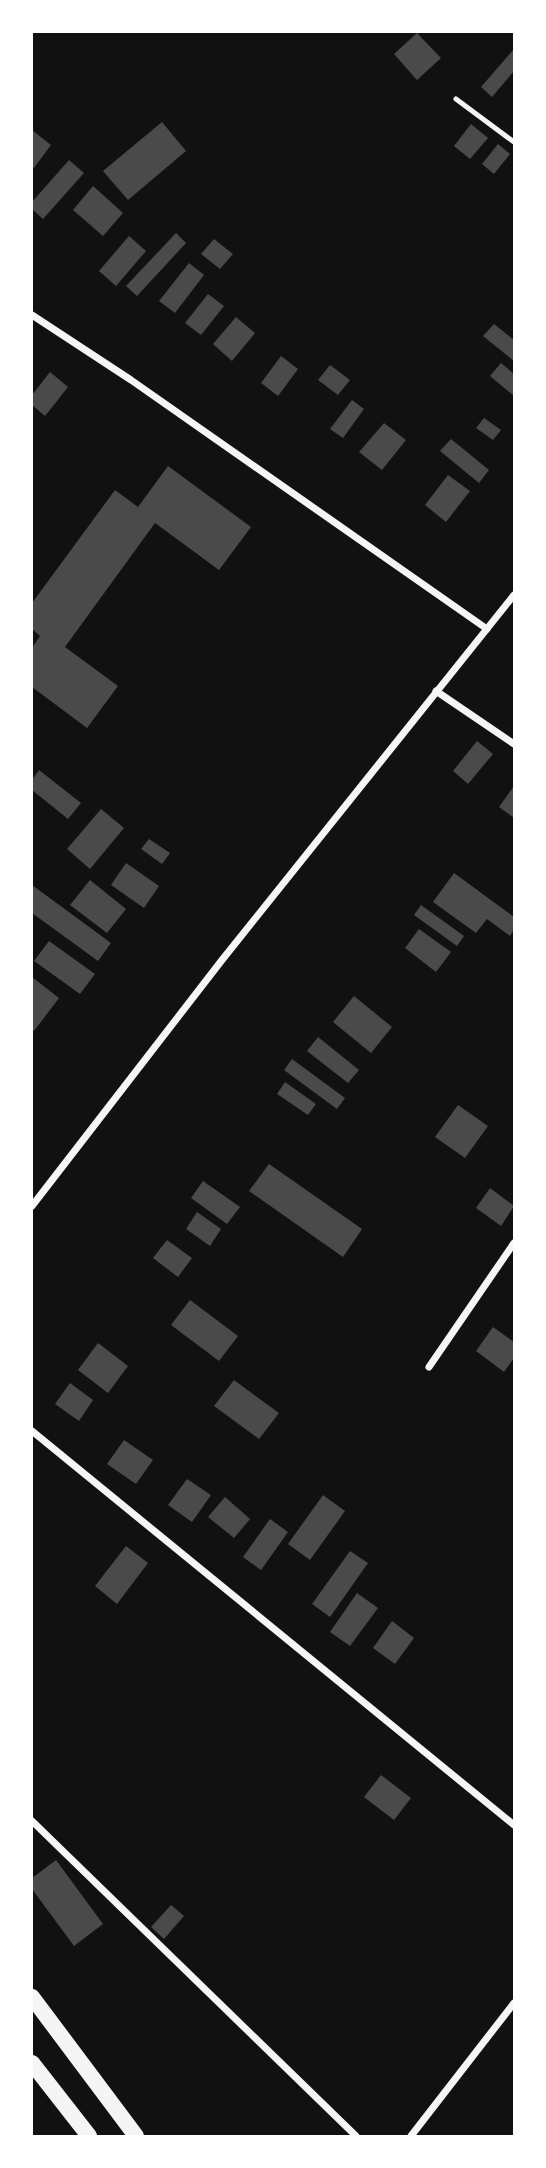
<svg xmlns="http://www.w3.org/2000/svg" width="546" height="2168" font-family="'Open Sans',sans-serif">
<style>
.building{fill:#4a4a4a}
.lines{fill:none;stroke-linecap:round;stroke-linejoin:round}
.service{stroke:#f5f5f5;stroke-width:5}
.minor{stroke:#f5f5f5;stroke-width:7}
.primary{stroke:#f5f5f5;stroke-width:16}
</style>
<rect width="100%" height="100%" fill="#111"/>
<!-- building -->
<g class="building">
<polygon points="417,33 441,58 417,80 394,54"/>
<polygon points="514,49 514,71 492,97 481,87"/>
<polygon points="162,122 186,151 128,200 103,171"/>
<polygon points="471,124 488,138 470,159 454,146"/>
<polygon points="32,130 51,145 34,168 32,166"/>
<polygon points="498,144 510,154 494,174 482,164"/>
<polygon points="69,160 84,173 43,219 32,209 32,202"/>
<polygon points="93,186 123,213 103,236 73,210"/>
<polygon points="176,233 186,243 137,296 126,286"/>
<polygon points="129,236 146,251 116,286 99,271"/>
<polygon points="214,239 233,254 220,269 201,254"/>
<polygon points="189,263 204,275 175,313 159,301"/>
<polygon points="208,294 224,306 201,335 185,323"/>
<polygon points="236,317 255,333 232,361 213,344"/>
<polygon points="494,324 514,340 514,361 483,336"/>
<polygon points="281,356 298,369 278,396 261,383"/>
<polygon points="501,363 514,374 514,396 490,376"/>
<polygon points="330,365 350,380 338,395 318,380"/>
<polygon points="50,372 68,387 45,416 32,405 32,395"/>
<polygon points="352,400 364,409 343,438 330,429"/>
<polygon points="484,418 501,430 493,440 476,428"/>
<polygon points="384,423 406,440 382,470 359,452"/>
<polygon points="451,439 489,470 479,483 440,451"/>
<polygon points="168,466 251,527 219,570 155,523 65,647 118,686 87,728 32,687 32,648 40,636 32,629 32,603 115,490 138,507"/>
<polygon points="448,475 470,491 446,522 425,505"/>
<polygon points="477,741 493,754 468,784 453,771"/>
<polygon points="39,770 81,803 68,819 32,790 32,780"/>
<polygon points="514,786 514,818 499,807"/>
<polygon points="101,809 124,828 90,869 67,849"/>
<polygon points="149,839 170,853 162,864 141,849"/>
<polygon points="126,863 159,886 144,908 111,885"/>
<polygon points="454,873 514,917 514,929 510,936 487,919 476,933 433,902"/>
<polygon points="90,880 126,909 107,933 70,905"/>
<polygon points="32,885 111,943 98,961 32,913"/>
<polygon points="421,905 464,936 457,946 414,915"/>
<polygon points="419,929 451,952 436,972 405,948"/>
<polygon points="49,941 95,974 80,994 34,961"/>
<polygon points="32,977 59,998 34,1031 32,1029"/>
<polygon points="354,996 392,1027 371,1053 333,1022"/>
<polygon points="318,1037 359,1070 348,1083 307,1051"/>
<polygon points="292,1059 345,1098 337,1109 284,1070"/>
<polygon points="285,1082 316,1104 308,1115 277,1094"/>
<polygon points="458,1105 488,1126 465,1158 435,1137"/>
<polygon points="269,1164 362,1229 343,1257 249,1191"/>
<polygon points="203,1181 240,1207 227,1224 191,1198"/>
<polygon points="490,1188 514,1206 501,1226 476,1208"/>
<polygon points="197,1212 221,1229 210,1246 186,1229"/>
<polygon points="167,1240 192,1258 178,1277 153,1258"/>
<polygon points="190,1300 238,1336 219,1361 171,1325"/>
<polygon points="493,1327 514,1342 514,1358 504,1372 476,1351"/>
<polygon points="98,1343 128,1366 108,1393 78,1370"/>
<polygon points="234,1380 279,1413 259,1439 214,1406"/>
<polygon points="70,1383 93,1400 79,1421 55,1404"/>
<polygon points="124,1440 153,1460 136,1484 107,1464"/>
<polygon points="187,1479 211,1495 192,1522 168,1505"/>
<polygon points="323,1495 345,1511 310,1560 288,1544"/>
<polygon points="225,1497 250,1519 234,1538 208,1517"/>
<polygon points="270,1519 288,1532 261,1570 243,1557"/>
<polygon points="126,1546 148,1563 117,1604 95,1586"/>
<polygon points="350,1551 368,1563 330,1617 312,1604"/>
<polygon points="357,1593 378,1608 350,1646 330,1632"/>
<polygon points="392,1621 414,1638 395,1664 373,1648"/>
<polygon points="381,1775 411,1798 394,1820 364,1797"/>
<polygon points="56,1860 103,1924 74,1946 32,1889 32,1878"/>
<polygon points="171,1905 184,1916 164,1939 151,1927"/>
</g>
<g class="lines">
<!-- service -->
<polyline class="service" points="456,99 514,142"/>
<!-- minor -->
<g class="minor">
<polyline points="32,315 131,380 487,629"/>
<polyline points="436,691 514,744"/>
<polyline points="32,1206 222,960 514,595"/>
<polyline points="429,1367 514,1243"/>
<polyline points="32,1431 514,1825"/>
<polyline points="32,1821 356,2136"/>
<polyline points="411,2136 514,2003"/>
</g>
<!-- primary -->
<g class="primary">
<polyline points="32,1997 136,2136"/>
<polyline points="32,2063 89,2136"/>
</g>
</g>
<!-- border -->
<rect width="546" height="2168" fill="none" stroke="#ffffff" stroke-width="66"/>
</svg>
